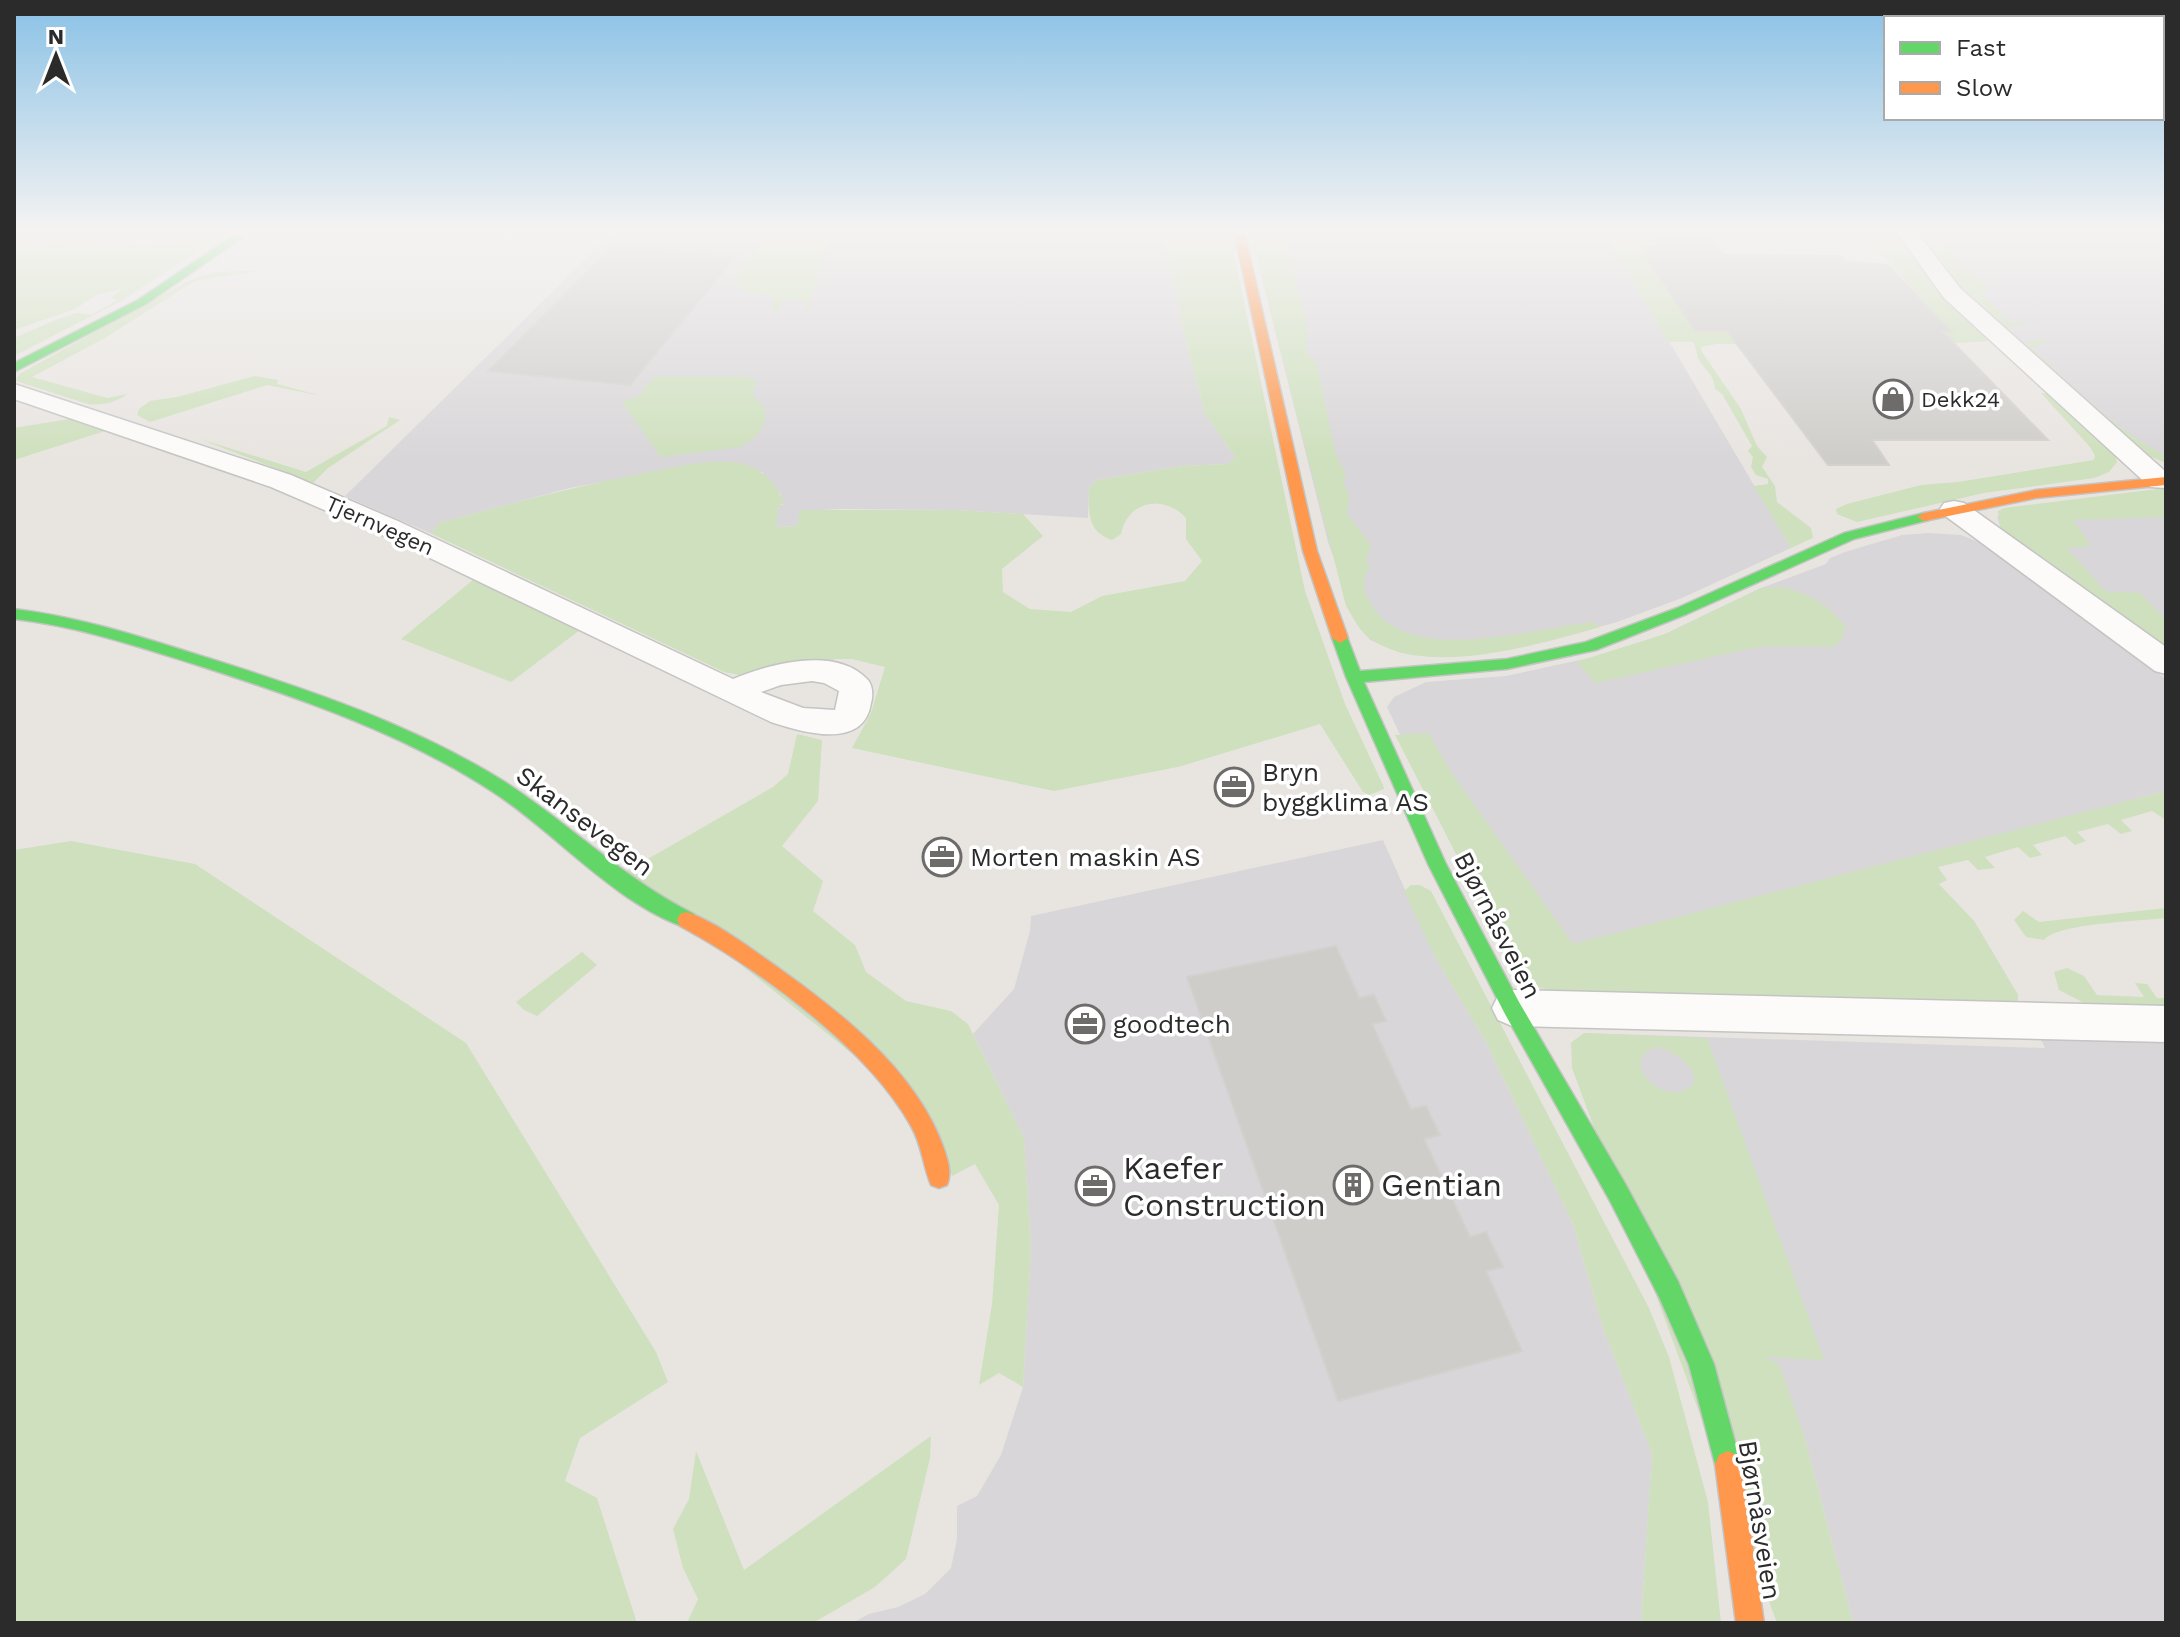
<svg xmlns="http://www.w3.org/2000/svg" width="2180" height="1637" font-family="'Work Sans',sans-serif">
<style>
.industrial{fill:#d8d6d8}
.green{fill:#cee0bd;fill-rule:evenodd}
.building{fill:#cfcdca;stroke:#d3d0cd;stroke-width:2}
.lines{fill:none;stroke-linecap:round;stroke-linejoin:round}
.street-casing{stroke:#c4c4c3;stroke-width:3}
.fast-casing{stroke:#c4c4c3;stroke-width:3}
.slow-casing{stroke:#c4c4c3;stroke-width:3}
.street{fill:#fcfbfa;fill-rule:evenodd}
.fast{fill:#63d668;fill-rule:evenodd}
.slow{fill:#ff974d;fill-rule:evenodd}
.labels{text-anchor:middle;stroke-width:7;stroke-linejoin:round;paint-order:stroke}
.far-poi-label{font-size:22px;fill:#2b2b2b;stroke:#fff;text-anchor:start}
.far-street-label{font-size:22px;fill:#2b2b2b;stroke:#fff}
.poi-label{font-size:26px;fill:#2b2b2b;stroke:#fff;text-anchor:start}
.street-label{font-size:26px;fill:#2b2b2b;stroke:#fff}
.near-poi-label{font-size:32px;fill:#2b2b2b;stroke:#fff;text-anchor:start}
</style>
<rect width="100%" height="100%" fill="#e8e5e1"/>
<!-- industrial -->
<g class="industrial">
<polygon points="32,231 218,231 104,243"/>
<polygon points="614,231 1163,231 1185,337 1205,414 1236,458 1227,464 1183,466 1097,480 1089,488 1088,518 955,510 840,509 800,511 797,526 775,527 779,505 783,505 781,494 762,472 691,465 570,488 439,523 432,534 345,496"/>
<polygon points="1250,231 1604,231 1791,548 1682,598 1617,622 1564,637 1476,654 1401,653 1370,640 1358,625 1328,542"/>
<polygon points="1915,231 2166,231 2166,463 2145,454 1983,313"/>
<polygon points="2166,488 2166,654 2001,530 1997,516"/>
<polygon points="1928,533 1961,535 1989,546 2166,679 2166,791 1912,857 1974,921 2018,995 2018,1001 2002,1004 1549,990 1529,985 1512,972 1387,707 1394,697 1426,682 1506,676 1603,655 1665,634 1761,588 1826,564 1830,558 1845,552 1902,535"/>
<polygon points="1383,840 1434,955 1487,1044 1573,1224 1602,1325 1652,1454 1641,1623 852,1623 869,1614 898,1607 925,1594 951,1568 957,1539 957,1506 977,1496 1001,1455 1023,1387 1031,1248 1024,1138 973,1034 1014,989 1030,931 1031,916"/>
<polygon points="1584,1033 2045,1048 2038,1033 2166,1036 2166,1623 1853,1623 1804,1435 1765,1360 1724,1268 1571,1043"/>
</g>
<!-- green -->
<g class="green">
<path d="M14 231 55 236 34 247C48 250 52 241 65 238 85 233 114 248 138 245L141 248 185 241 208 232 228 231 121 301 14 356V338L58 319 77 313 92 315 118 300 111 298 122 289 96 295 75 309 14 330Z"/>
<polygon points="772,231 831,231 807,311 804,311 806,300 782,300 777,313 772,309 774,297 743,291 734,278"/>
<path d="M1163 231H1229L1305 591 1345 704 1383 785 1384 789 1369 795 1363 792 1320 724 1178 767 1054 791 852 748 871 713 885 667 852 659H838L739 675 724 672 432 534 439 523C506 505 572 487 640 474 669 468 702 460 731 462 755 463 778 481 784 504L779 505 776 527 797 526 800 510H955L1023 514 1043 536 1002 569 1003 592 1030 609 1071 612 1102 596 1185 581 1202 561 1186 539V518C1164 494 1128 500 1121 534L1112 540C1086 531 1089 512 1089 488L1097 480 1183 466 1227 464 1236 458 1205 414 1185 337Z"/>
<path d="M1250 231H1282L1307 324V353L1316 363 1336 455 1346 474 1343 483 1349 495 1347 514 1371 545 1366 561 1370 566C1361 581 1363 592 1372 606 1409 667 1535 628 1593 622L1600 627C1540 644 1429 678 1372 640 1360 633 1353 617 1346 606Z"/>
<path d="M1604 231H1648L1658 246H1644L1649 254 1645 255 1695 331H1951L1861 231H1896L1988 341 1932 345 1716 344 1701 347 1702 352 1741 409 1757 446 1767 457 1762 467 1775 486 1777 502 1811 528 1813 538 1791 548 1754 486 1768 484V479L1756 475 1751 467 1753 457 1748 451 1752 446 1722 394 1715 389C1714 375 1706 371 1699 360 1696 354 1697 348 1693 342H1668Z"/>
<polygon points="1915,231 1927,231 1991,290 1979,291 2009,322 2033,322 2001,329 1958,287"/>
<path d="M234 271H258L195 281 105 338 32 377 107 398 128 394C116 402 103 406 88 404L16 381 19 374 186 282 212 273Z"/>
<path d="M2045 339 2048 341 2031 347C2073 386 2114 429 2166 456V463L2145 454 2023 349 2030 341Z"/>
<polygon points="255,376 278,380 277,384 322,396 267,385 150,422 137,415 139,409 150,401 177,397"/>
<path d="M654 377H745L756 380 753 395 765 409C768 427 755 439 740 447L661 457 622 402 639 396Z"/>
<polygon points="2041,393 2050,394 2115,455 2117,462 2109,472 2094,478 1984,493 1857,522 1837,514 1836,509 1847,504 1921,485 1958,482 2094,460 2095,456 2090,447"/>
<polygon points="389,417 400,420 328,468 313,483 200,439 306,472 387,426"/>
<polygon points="69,419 105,431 14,460 14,428"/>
<polygon points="2166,488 2166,517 2073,520 2091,546 2067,548 2105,591 2140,593 2166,619 2166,654 2001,530 1998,511 2004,508"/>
<polygon points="473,580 580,630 511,682 401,639"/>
<path d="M1785 587C1811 596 1829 605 1846 627L1842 639 1834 647 1768 646 1748 649 1596 683 1576 662 1665 634 1761 588Z"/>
<polygon points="1429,733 1449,769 1573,944 2166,791 2166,820 2152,811 2121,820 2132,831 2121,834 2108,824 2077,832 2086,841 2075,845 2065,836 2033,845 2042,855 2030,858 2018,847 1985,857 1995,868 1978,870 1968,860 1938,867 1947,880 1939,884 1974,921 2018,995 2018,1001 2002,1004 1549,990 1529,985 1519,977 1395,735"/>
<polygon points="797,734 822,740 818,801 782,846 823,881 813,911 855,945 866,972 906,1001 951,1011 968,1024 1024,1138 1031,1248 1023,1387 999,1373 979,1385 992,1304 999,1205 975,1164 952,1176 925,1112 625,872 773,787 788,774"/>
<polygon points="71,841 195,864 466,1043 656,1352 668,1382 580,1438 565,1481 597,1498 637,1623 14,1623 14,850"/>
<polygon points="1411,885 1420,885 1431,891 1649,1308 1669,1357 1708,1502 1721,1623 1641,1623 1652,1454 1602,1325 1573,1224 1487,1044 1434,955 1404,891"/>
<path d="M2166 908V918C2141 921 2058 923 2044 940L2026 937 2014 920 2023 911 2039 922Z"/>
<polygon points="582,952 597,965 537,1016 524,1010 516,1002"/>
<polygon points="2067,968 2084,976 2097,995 2144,997 2135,983 2147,984 2157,998 2166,998 2166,1007 2086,1004 2059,990 2054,972"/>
<path d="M1584 1033 1707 1038 1824 1360 1764 1357 1779 1364 1804 1435 1853 1623H1777L1572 1068 1571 1043ZM1657 1047C1676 1050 1714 1080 1682 1091 1657 1100 1618 1059 1657 1047Z"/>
<polygon points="931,1436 930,1458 906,1559 875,1587 813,1623 687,1623 698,1599 683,1568 673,1529 689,1499 696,1451 744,1570"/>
</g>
<!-- building -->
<g class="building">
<polygon points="1648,231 1706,231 1724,255 1841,256 1845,261 1888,265 1952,332 1942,331 2048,440 1872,440 1889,465 1828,465 1727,331 1695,331 1644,254 1649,254 1643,246 1658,246"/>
<polygon points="613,246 736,256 630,385 488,371"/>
<polygon points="1336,946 1359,998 1374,995 1386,1021 1372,1024 1411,1109 1426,1106 1440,1135 1424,1139 1470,1237 1486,1232 1503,1267 1486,1271 1522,1351 1338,1401 1187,977"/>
</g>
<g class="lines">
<defs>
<g id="street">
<polygon points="1896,231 1916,231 1960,288 2166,472 2166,488 2150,487 1944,298"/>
<path d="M14 384 291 475 400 522 733 679C769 664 836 645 868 680 873 686 873 696 871 703 864 751 801 732 771 722L380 534 271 487 14 399ZM812 681 824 683 839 691 835 710 803 708 761 692 781 685Z"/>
<polygon points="1954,501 1964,503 2166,647 2166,674 2155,671 1944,515 1940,509 1944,503"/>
<polygon points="1512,990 2166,1006 2166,1042 1512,1026 1498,1020 1492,1008 1498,996"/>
</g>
<g id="fast">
<polygon points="240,231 252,231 146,304 14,372 14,363 138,300"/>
<polygon points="1924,513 1929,514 1929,520 1854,539 1687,614 1596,650 1507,669 1364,682 1446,864 1519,1002 1626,1185 1678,1281 1714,1364 1741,1464 1737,1473 1728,1477 1719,1473 1715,1464 1689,1365 1660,1299 1610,1201 1505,1014 1428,864 1346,677 1332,638 1334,634 1346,634 1360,671 1507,659 1586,642 1677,608 1844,533"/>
<path d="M14 609C81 617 144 638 208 658 310 690 414 725 505 782 570 824 624 879 694 914L697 920 694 926 687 928C615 904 556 833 493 792 403 733 299 698 197 665 136 646 77 626 14 619Z"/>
</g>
<g id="slow">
<polygon points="1234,231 1244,231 1317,551 1348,638 1340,643 1332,638 1303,551"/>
<polygon points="2166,477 2166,485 2036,498 1924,521 1917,517 1924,513 2036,490"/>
<path d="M687 912C715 922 742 942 766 959 834 1007 916 1068 944 1149 948 1161 952 1173 947 1185L939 1188 931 1185C923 1166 922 1145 911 1126 868 1048 757 968 680 926L677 920 680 914Z"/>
<polygon points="1728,1451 1737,1455 1741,1464 1764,1623 1736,1623 1715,1464 1719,1455"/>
</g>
</defs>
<!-- street casing -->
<use href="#street" class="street-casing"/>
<!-- fast casing -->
<use href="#fast" class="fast-casing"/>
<!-- slow casing -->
<use href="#slow" class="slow-casing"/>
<!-- street -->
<use href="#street" class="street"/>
<!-- fast -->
<use href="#fast" class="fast"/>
<!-- slow -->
<use href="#slow" class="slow"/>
</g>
<!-- sky -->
<linearGradient id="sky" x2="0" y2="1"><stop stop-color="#89c1e6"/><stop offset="0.5" stop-color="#f5f3f2"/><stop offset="1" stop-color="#f5f3f2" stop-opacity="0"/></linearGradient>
<rect width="2180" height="460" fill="url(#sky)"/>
<!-- icons -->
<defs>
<symbol id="shop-ring" viewBox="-11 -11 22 22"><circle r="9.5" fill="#fff" stroke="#6d6c6b" stroke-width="1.5"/><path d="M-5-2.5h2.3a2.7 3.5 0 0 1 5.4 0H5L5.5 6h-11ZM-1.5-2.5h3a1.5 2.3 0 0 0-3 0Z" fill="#6d6c6b"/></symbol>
<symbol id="office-ring" viewBox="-11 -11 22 22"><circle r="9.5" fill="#fff" stroke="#6d6c6b" stroke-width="1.5"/><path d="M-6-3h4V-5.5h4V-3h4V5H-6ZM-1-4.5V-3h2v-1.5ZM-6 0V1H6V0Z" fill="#6d6c6b"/></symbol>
<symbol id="building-ring" viewBox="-11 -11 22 22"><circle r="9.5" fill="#fff" stroke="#6d6c6b" stroke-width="1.5"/><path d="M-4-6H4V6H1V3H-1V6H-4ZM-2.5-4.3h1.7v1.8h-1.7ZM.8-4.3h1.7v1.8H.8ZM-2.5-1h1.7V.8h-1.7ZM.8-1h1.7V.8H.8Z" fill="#6d6c6b"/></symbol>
</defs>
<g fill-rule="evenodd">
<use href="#shop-ring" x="1871" y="377" width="44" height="44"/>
<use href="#office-ring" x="1212" y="765" width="44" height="44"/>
<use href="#office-ring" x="920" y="835" width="44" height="44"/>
<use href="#office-ring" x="1063" y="1002" width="44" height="44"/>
<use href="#building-ring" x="1331" y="1163" width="44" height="44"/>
<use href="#office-ring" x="1073" y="1164" width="44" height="44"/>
</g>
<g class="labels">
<!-- far-poi labels -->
<g class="far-poi-label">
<text x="1921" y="407">Dekk24</text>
</g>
<!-- far-street labels -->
<g class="far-street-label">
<text transform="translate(380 525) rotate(24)" y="8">Tjernvegen</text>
</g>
<!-- poi labels -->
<g class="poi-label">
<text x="1262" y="781">Bryn<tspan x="1262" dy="30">byggklima AS</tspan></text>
<text x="970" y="866">Morten maskin AS</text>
<text x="1113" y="1033">goodtech</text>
</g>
<!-- street labels -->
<g class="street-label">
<text transform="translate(585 821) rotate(37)" y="9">Skansevegen</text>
<text transform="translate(1498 925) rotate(63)" y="9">Bjørnåsveien</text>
<text transform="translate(1760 1520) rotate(81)" y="9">Bjørnåsveien</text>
</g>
<!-- near-poi labels -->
<g class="near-poi-label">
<text x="1123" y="1179">Kaefer<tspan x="1123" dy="37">Construction</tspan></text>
<text x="1381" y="1196">Gentian</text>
</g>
</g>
<!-- border -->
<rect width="2180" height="1637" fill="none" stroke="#2b2b2b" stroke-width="32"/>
<!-- legend -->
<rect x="1884" y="16" width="280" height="104" fill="#ffffff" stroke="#aaaaaa" stroke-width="2"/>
<rect x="1900" y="42" width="40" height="12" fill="#63d668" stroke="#aaaaaa" stroke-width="2"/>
<text x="1956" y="56" font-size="24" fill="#2b2b2b">Fast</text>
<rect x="1900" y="82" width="40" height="12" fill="#ff974d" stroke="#aaaaaa" stroke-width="2"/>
<text x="1956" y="96" font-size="24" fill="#2b2b2b">Slow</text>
<!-- north arrow -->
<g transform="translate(56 56)" stroke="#ffffff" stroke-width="6" paint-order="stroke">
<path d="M0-6L14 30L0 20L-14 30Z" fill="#2b2b2b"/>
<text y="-12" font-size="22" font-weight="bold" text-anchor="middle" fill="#2b2b2b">N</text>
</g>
</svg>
